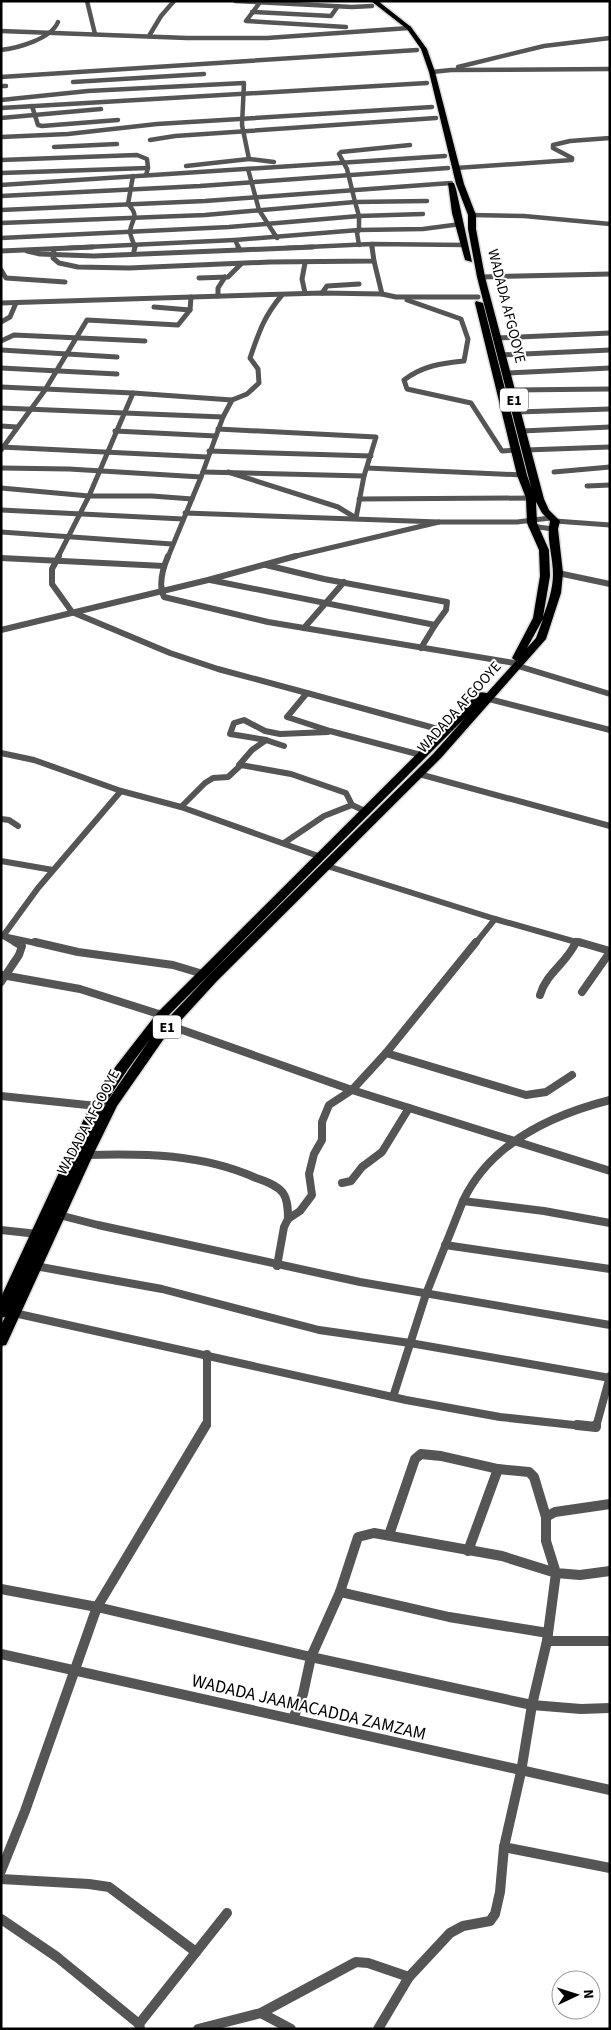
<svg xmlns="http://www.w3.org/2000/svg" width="611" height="2030" font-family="'Source Sans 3',sans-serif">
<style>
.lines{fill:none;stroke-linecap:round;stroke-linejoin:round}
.trunk-casing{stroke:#dbdbdb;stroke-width:3}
.minor-far4{stroke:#555;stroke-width:4.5}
.minor-far3{stroke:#555;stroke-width:5}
.minor-far2{stroke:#555;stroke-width:6}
.minor-far1{stroke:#555;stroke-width:8}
.minor{stroke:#555;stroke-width:10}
.trunk{fill:#000;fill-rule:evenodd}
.labels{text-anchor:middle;stroke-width:4;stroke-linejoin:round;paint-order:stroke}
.shield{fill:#fff;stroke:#4c4c4c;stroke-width:1}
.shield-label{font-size:14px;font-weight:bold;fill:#000}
.street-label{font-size:15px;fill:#000;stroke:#fff}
.near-street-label{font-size:18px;fill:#000;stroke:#fff}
</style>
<rect width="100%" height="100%" fill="#fff"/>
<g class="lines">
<defs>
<g id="trunk">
<path d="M371 1H378L411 27 427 49 435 72 464 184 476 215V229L485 277 544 499 549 510 560 521 558 529 563 573 561 593 546 639 441 758 217 981 163 1040 117 1106 93 1155 8 1341 6 1345 1 1346V1325L5 1317 1 1318V1297L90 1106 116 1066 158 1012 479 692 487 693 516 661 512 658 533 618 540 576 539 550 527 523 526 498 517 475 475 303 476 301 483 303 527 475 531 487 477 277 468 229V215L456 184 429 72 421 49 407 29ZM536 502 542 513 550 521C546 539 553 556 553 574 553 589 548 603 543 617L550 576 549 550 537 523ZM543 619 536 638 527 648ZM465 718 433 754 209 975 155 1032 166 1018ZM150 1039 104 1106 95 1124C110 1093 130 1066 150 1039Z"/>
<polygon points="448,183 454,183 456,189 472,262 465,260 452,213"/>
</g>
</defs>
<!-- trunk casing -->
<use href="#trunk" class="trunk-casing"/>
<!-- minor-far4 -->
<g class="minor-far4">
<polyline points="87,1 95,34"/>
<polyline points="235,1 352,7 372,6"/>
<polyline points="261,1 246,21 346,27"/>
<polyline points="252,12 331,16 338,6"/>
<polyline points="1,31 187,38 267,38 409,28"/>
<polyline points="149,36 161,16 174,1"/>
<path d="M1 50C18 48 51 39 58 22"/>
<polyline points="458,67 544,46 610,38"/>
<polyline points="432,72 451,70 610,69"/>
<polyline points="1,77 417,50"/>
<polyline points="73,82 204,74"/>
<polyline points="1,86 6,86"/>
<polyline points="1,100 88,91 244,83 242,125 249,159 274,162"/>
<polyline points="32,106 38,125 42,126 118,120"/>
<polyline points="1,108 427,83"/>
<polyline points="1,118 101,109"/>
<polyline points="1,137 68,134 157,124 432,107"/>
<polyline points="150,140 175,136 436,118"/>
<polyline points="54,147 117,144"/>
<polyline points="1,160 137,155 147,159 148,168 146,175"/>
<polyline points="186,166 249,159"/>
<polyline points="456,168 572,160 572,158 553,148 553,145 570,141 610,138"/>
<polyline points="248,169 259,210 277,238"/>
<polyline points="1,173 148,168"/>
<path d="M133 176 128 204C140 217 132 218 130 231 130 236 134 243 135 248"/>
<polyline points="1,185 445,156"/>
<polyline points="1,196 200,186 448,168"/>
<polyline points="427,201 355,202 359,216 359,230 423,229 461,224"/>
<polyline points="1,210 205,201 451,183"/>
<polyline points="472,215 524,216 610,224"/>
<polyline points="1,223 205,215 355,202 347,169 339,154 341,152 410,145"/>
<polyline points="1,238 229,227 359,216 423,214"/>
<polyline points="372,244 372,248"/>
<polyline points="67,248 235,240"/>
<polyline points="239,248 235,240 359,230 357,233 359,245"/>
<polyline points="286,248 372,244 466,245"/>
</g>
<!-- minor-far3 -->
<g class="minor-far3">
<polyline points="54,249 53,258 59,263 78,267 129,268 270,262 374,261 372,247"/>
<polyline points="240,250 313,247"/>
<polyline points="1,251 93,247"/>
<polyline points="27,251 40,254 94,256 240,250 238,247"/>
<polyline points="134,251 135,247"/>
<polyline points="374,261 382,294"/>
<polyline points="305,263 302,279 305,293"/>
<polyline points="1,270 6,278 65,282"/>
<polyline points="481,277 610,274"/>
<polyline points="199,278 228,277 241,264"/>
<polyline points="322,293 327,286 359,284"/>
<polyline points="218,296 218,288 225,277"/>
<path d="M407 300 461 319 468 339 464 361C442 363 422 366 404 380L407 389 471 403 502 451 516 450"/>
<polyline points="1,303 322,293 382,294 396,297 478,297"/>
<polyline points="154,307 190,310"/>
<polyline points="1,322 10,317 16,303"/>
<polyline points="497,338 610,333"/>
<polyline points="1,341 14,335 145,341"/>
<polyline points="1,350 117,357"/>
<polyline points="501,355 610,350"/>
<polyline points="1,368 117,374"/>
<polyline points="507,373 610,368"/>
<polyline points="1,387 133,393"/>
<polyline points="512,390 610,389"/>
<path d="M232 400 247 394 259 383 258 369 250 358C259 332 264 316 282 295"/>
<polyline points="1,408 223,417"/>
<polyline points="517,412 610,409"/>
<polyline points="1,426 17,427"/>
<polyline points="218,429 376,437 364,476 356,518 338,507 228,472"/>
<polyline points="115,431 216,436"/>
<polyline points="522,431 610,427"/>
<polyline points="1,447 207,457"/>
<polyline points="1,450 45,390 87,320 178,325 190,310 191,297"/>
<polyline points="526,450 610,447"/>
<polyline points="209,451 371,456"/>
<polyline points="1,468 69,469 201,477"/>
<polyline points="367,468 522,475"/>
<polyline points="203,472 364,476"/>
<polyline points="554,472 610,467"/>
<polyline points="587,486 610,485"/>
<polyline points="1,488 89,496 152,496 192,499"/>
<polyline points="359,499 531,498"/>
<polyline points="1,510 183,519"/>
<polyline points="185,513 439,522 517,522 550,518"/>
<polyline points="555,521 610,525"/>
<polyline points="531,526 553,529"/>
<polyline points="1,532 172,544"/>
<polyline points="58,557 89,496 133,393 232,400 223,417 201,477 168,557"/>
<polyline points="292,557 439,522"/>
</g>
<!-- minor-far2 -->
<g class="minor-far2">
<polyline points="59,556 52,569 52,584 72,612 170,653 218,669 307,693 287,717 330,731 421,755"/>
<path d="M168 556C163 568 158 585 164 597L268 622 514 663"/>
<polyline points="1,558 164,566"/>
<polyline points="266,565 324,579 447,602 446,610 435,625"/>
<polyline points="558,573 610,584"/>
<polyline points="210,580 435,625 421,648"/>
<polyline points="304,628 344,582"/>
<polyline points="1,630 208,580 296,556"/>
<polyline points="518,666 610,694"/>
<polyline points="307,693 445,731"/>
<polyline points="489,699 610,730"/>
<polyline points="266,740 230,734 234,723 244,720 265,731 280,734 328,732"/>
<polyline points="1,753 34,760 121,791 181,807 321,857"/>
<polyline points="239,765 252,750 266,740 284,746"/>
<polyline points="419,774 610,826"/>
<polyline points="181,807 205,783 213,778 228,777 241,765 291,774 346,793 352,805 367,812"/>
<polyline points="1,819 9,820 18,826"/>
<polyline points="284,843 324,816 352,805"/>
<polyline points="1,861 53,870"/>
<polyline points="327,866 495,919 583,944"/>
<polyline points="1,935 3,936 38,888 121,791"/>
<polyline points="17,944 3,936 40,944"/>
<polyline points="475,944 495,919"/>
<polyline points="576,944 577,941"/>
</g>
<!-- minor-far1 -->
<g class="minor-far1">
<polyline points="35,942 78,952 173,965 203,974"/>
<polyline points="579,942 610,951"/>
<polyline points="2,975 80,989 162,1015"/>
<polyline points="1,982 19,955 22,946 15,942"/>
<polyline points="582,992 610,952"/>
<path d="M540 995C546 973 567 963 576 942"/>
<polyline points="168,1025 352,1090 610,1171"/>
<polyline points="386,1053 526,1095 546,1092 572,1075"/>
<polyline points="1,1096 97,1106"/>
<path d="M86 1155C144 1153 203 1154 256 1178 265 1181 277 1185 283 1193 288 1200 288 1211 288 1219"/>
<polyline points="342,1183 351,1181 362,1167 382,1152 409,1108"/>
<path d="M463 1201C490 1144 551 1115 610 1100"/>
<polyline points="59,1215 98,1225 360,1282 610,1325"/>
<polyline points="1,1230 38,1234"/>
<polyline points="445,1245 610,1269"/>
<polyline points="35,1266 162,1289 319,1330 410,1343 610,1378"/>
<polyline points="277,1266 284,1227 288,1219 300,1211 312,1195 309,1174 314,1154 322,1140 322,1122 329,1105 352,1090 386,1053 476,942"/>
<polyline points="14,1313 406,1400 500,1417 592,1427"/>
<polyline points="393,1397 426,1294 463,1201 544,1211 610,1223"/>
<polyline points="205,1427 207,1424 207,1354"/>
<polyline points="596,1427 610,1376"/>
</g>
<!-- minor -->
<g class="minor">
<polyline points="577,1425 596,1427 596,1425"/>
<polyline points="610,1504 555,1512 546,1517 546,1541 556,1573 580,1575 610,1571"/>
<polygon points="374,1533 502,1556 556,1573 547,1641 532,1705 311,1657 340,1592 358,1537"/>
<polyline points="389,1535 415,1459 421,1454 441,1456 498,1469 529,1472 534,1477 546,1517"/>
<polyline points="468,1551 498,1469"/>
<polyline points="1,1589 97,1607 206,1425"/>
<polyline points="340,1592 449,1617 548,1633"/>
<polyline points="547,1641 610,1641"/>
<polyline points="1,1654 610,1790"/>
<polyline points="293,1719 303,1694 311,1657"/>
<polyline points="504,1847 610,1868"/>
<polyline points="1,1871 25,1811 97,1607 311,1657"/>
<polyline points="1,1879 89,1884 109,1887 196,1952"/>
<polyline points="1,1919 57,1957 139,2024 140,2029"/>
<polyline points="261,2013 291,2029"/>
<polyline points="139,2024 227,1913"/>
<polyline points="198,2029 261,2013 356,1962 368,1963 409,1977"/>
<polyline points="378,2029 409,1977 450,1933 463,1926 490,1921 495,1914 500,1892 504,1847 521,1772 532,1705 581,1709 610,1708"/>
</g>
<!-- trunk -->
<use href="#trunk" class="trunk"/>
</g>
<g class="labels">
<!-- shield labels -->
<g class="shield">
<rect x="500" y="388.5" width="28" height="23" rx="4"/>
<rect x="153" y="1015.5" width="28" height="23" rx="4"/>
</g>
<g class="shield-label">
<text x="514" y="405">E1</text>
<text x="167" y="1032">E1</text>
</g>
<!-- street labels -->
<g class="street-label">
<text transform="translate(507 306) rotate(76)" y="5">WADADA AFGOOYE</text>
<text transform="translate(459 707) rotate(-48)" y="5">WADADA AFGOOYE</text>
<text transform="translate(88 1122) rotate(-62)" y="5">WADADA AFGOOYE</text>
</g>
<!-- near-street labels -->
<g class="near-street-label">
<text transform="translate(309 1707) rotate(13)" y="6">WADADA JAAMACADDA ZAMZAM</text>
</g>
</g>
<!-- border -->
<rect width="611" height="2030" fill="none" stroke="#000000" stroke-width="5"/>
<!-- north arrow -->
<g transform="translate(576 1995) rotate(86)"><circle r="24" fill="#ffffff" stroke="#999999"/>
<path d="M0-4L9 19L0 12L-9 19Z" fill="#000000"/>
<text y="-8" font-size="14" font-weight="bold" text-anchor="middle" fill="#000000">N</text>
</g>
</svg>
